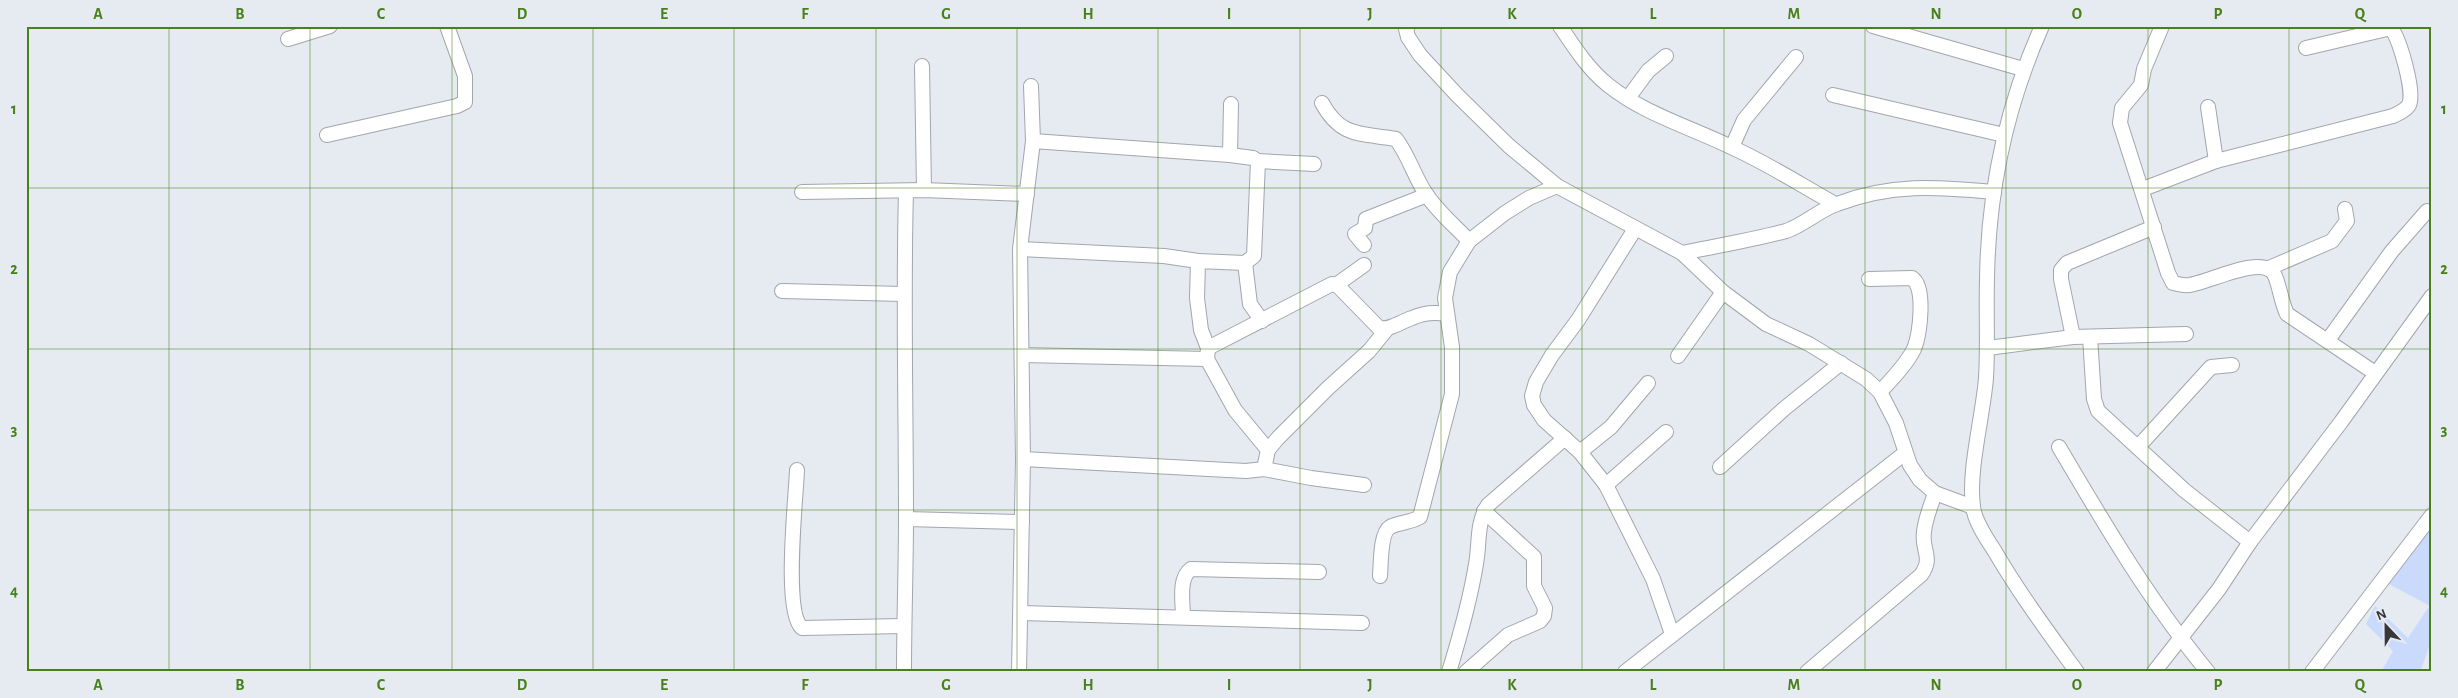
<svg xmlns="http://www.w3.org/2000/svg" width="2458" height="698" font-family="'Alegreya Sans',sans-serif">
<style>
.green{fill:#c9dafc}
.lines{fill:none;stroke-linecap:round;stroke-linejoin:round}
.minor-casing{stroke:#a2a6ad;stroke-width:16}
.minor{stroke:#fff;stroke-width:14}
.grid{fill:none;stroke:#48811b;stroke-width:1;stroke-opacity:0.55}
.neatline{fill:none;stroke:#48811b;stroke-width:2}
.grid-label{font-size:16px;text-anchor:middle;font-weight:bold;fill:#48811b}
</style>
<rect width="100%" height="100%" fill="#e6eaf1"/>
<!-- green -->
<g class="green">
<polygon points="2432,523 2432,607 2389,584"/>
<polygon points="2375,606 2408,638 2428,608 2432,610 2432,639 2420,672 2381,672 2393,651 2366,624"/>
</g>
<g class="lines">
<defs>
<g id="minor">
<polyline points="1408,26 1406,29 1408,37 1420,55 1457,95 1509,146 1557,186 1682,253 1723,292 1766,324 1809,344 1866,379 1880,392 1896,423 1910,465 1920,480 1935,493 1973,507"/>
<path d="M1560 26C1574 47 1588 69 1608 85 1644 114 1690 127 1731 147 1767 163 1801 185 1835 204"/>
<polyline points="1873,26 2023,69"/>
<path d="M2042 26C2006 107 1988 191 1987 280 1986 313 1988 345 1986 378 1983 416 1968 471 1973 506 1974 520 1986 538 1994 550 2019 593 2048 632 2077 672"/>
<path d="M2162 26 2144 69 2141 85 2122 108 2120 123 2168 273 2173 283C2178 284 2184 286 2189 285 2208 283 2262 254 2274 274 2279 282 2281 302 2287 314L2375 373"/>
<polyline points="288,39 330,26"/>
<polyline points="922,66 924,190"/>
<polyline points="1031,86 1033,141"/>
<polyline points="1833,95 2004,135"/>
<polyline points="1628,98 1648,71 1666,56"/>
<path d="M1322 103C1341 138 1361 133 1396 139 1409 156 1414 176 1426 194 1438 212 1455 226 1469 241"/>
<polyline points="2208,107 2216,161"/>
<polyline points="327,135 457,106 465,102 465,76 447,26"/>
<polyline points="1732,147 1744,120 1796,57"/>
<polyline points="1230,155 1231,104"/>
<polyline points="1258,161 1314,164"/>
<path d="M2143 189 2216 161 2393 116C2399 113 2405 111 2409 105 2415 92 2400 40 2391 28L2306 48"/>
<polyline points="802,192 924,190 1027,194"/>
<polyline points="1635,229 1578,320 1552,355 1536,382 1532,396 1534,405 1544,420 1580,452 1606,485 1653,579 1672,634"/>
<polyline points="1364,245 1355,234 1365,228 1366,219 1427,195"/>
<polyline points="1020,249 1164,256 1198,261"/>
<path d="M1682 253C1717 246 1753 240 1786 231 1804 225 1819 210 1837 204 1892 183 1936 187 1994 192"/>
<polyline points="1245,263 1250,304 1262,321"/>
<polyline points="2269,268 2332,241 2347,221 2345,209"/>
<path d="M1869 279 1912 278C1926 287 1920 334 1914 349 1906 365 1892 379 1880 392"/>
<polyline points="1336,285 1364,265"/>
<polyline points="782,291 903,294"/>
<polyline points="2073,337 2061,279 2061,270 2067,263 2154,227"/>
<polyline points="2090,337 2094,399 2098,411 2184,490 2250,542"/>
<polyline points="2328,340 2392,251 2427,211"/>
<path d="M1208 348 1332 284 1338 286 1379 328C1391 330 1400 322 1412 318 1423 313 1434 312 1446 314"/>
<polyline points="1988,348 2073,337 2186,334"/>
<polyline points="1022,355 1207,359"/>
<polyline points="1678,356 1723,292"/>
<path d="M2059 447C2105 525 2150 602 2208 672"/>
<polyline points="2138,447 2211,367 2232,365"/>
<polyline points="1580,452 1611,427 1648,383"/>
<polyline points="1023,459 1246,471 1264,469 1268,450 1278,438 1328,388 1369,351 1387,329"/>
<polyline points="1720,467 1785,408 1841,363"/>
<polyline points="1264,469 1311,478 1364,485"/>
<path d="M797 470C796 498 783 612 802 628L903 626"/>
<polyline points="1606,485 1666,432"/>
<polyline points="906,519 1022,522"/>
<path d="M1380 576C1381 565 1380 533 1390 527 1399 522 1410 523 1420 517L1452 394V347L1445 298 1450 272 1469 241 1505 213 1529 198 1557 186"/>
<polyline points="1021,613 1362,623"/>
<path d="M1183 617C1183 603 1178 578 1191 569L1319 572"/>
<path d="M904 672C904 620 906 568 906 517 906 408 903 299 906 191"/>
<polyline points="1019,672 1023,459 1020,249 1033,141 1230,155 1253,158 1258,161 1254,256 1245,263 1198,261 1197,298 1201,330 1208,348 1207,359 1235,410 1268,450"/>
<path d="M1449 672C1460 636 1470 601 1476 564 1480 543 1476 524 1488 505L1565 438"/>
<polyline points="1466,672 1508,635 1540,621 1544,616 1545,608 1534,586 1534,557 1484,511"/>
<polyline points="1625,672 1905,453"/>
<path d="M1807 672 1921 575C1934 557 1921 550 1924 532 1925 519 1931 506 1935 493"/>
<polyline points="2154,672 2219,589 2250,542 2341,422 2432,296"/>
<polyline points="2312,672 2432,515"/>
</g>
</defs>
<!-- minor casing -->
<use href="#minor" class="minor-casing"/>
<!-- minor -->
<use href="#minor" class="minor"/>
</g>
<!-- grid -->
<path class="grid" d="M169 26V672M310 26V672M452 26V672M593 26V672M734 26V672M876 26V672M1017 26V672M1158 26V672M1300 26V672M1441 26V672M1582 26V672M1724 26V672M1865 26V672M2006 26V672M2148 26V672M2289 26V672M26 188H2432M26 349H2432M26 510H2432"/>
<!-- border -->
<rect width="2458" height="698" fill="none" stroke="#e6eaf1" stroke-width="55"/>
<!-- north arrow -->
<g transform="translate(2386 626) rotate(338)" stroke="#e6eaf1" stroke-width="4" paint-order="stroke">
<path d="M0-4L9 19L0 12L-9 19Z" fill="#36373a"/>
<text y="-8" font-size="14" font-weight="bold" text-anchor="middle" fill="#36373a">N</text>
</g>
<rect x="28" y="28" width="2402" height="642" class="neatline"/>
<g class="grid-label">
<text x="98" y="19">A</text>
<text x="240" y="19">B</text>
<text x="381" y="19">C</text>
<text x="522" y="19">D</text>
<text x="664" y="19">E</text>
<text x="805" y="19">F</text>
<text x="946" y="19">G</text>
<text x="1088" y="19">H</text>
<text x="1229" y="19">I</text>
<text x="1370" y="19">J</text>
<text x="1512" y="19">K</text>
<text x="1653" y="19">L</text>
<text x="1794" y="19">M</text>
<text x="1936" y="19">N</text>
<text x="2077" y="19">O</text>
<text x="2218" y="19">P</text>
<text x="2360" y="19">Q</text>
<text x="14" y="114">1</text>
<text x="2444" y="114">1</text>
<text x="14" y="274">2</text>
<text x="2444" y="274">2</text>
<text x="14" y="435">3</text>
<text x="2444" y="435">3</text>
<text x="14" y="596">4</text>
<text x="2444" y="596">4</text>
<text x="98" y="690">A</text>
<text x="240" y="690">B</text>
<text x="381" y="690">C</text>
<text x="522" y="690">D</text>
<text x="664" y="690">E</text>
<text x="805" y="690">F</text>
<text x="946" y="690">G</text>
<text x="1088" y="690">H</text>
<text x="1229" y="690">I</text>
<text x="1370" y="690">J</text>
<text x="1512" y="690">K</text>
<text x="1653" y="690">L</text>
<text x="1794" y="690">M</text>
<text x="1936" y="690">N</text>
<text x="2077" y="690">O</text>
<text x="2218" y="690">P</text>
<text x="2360" y="690">Q</text>
</g>
</svg>
